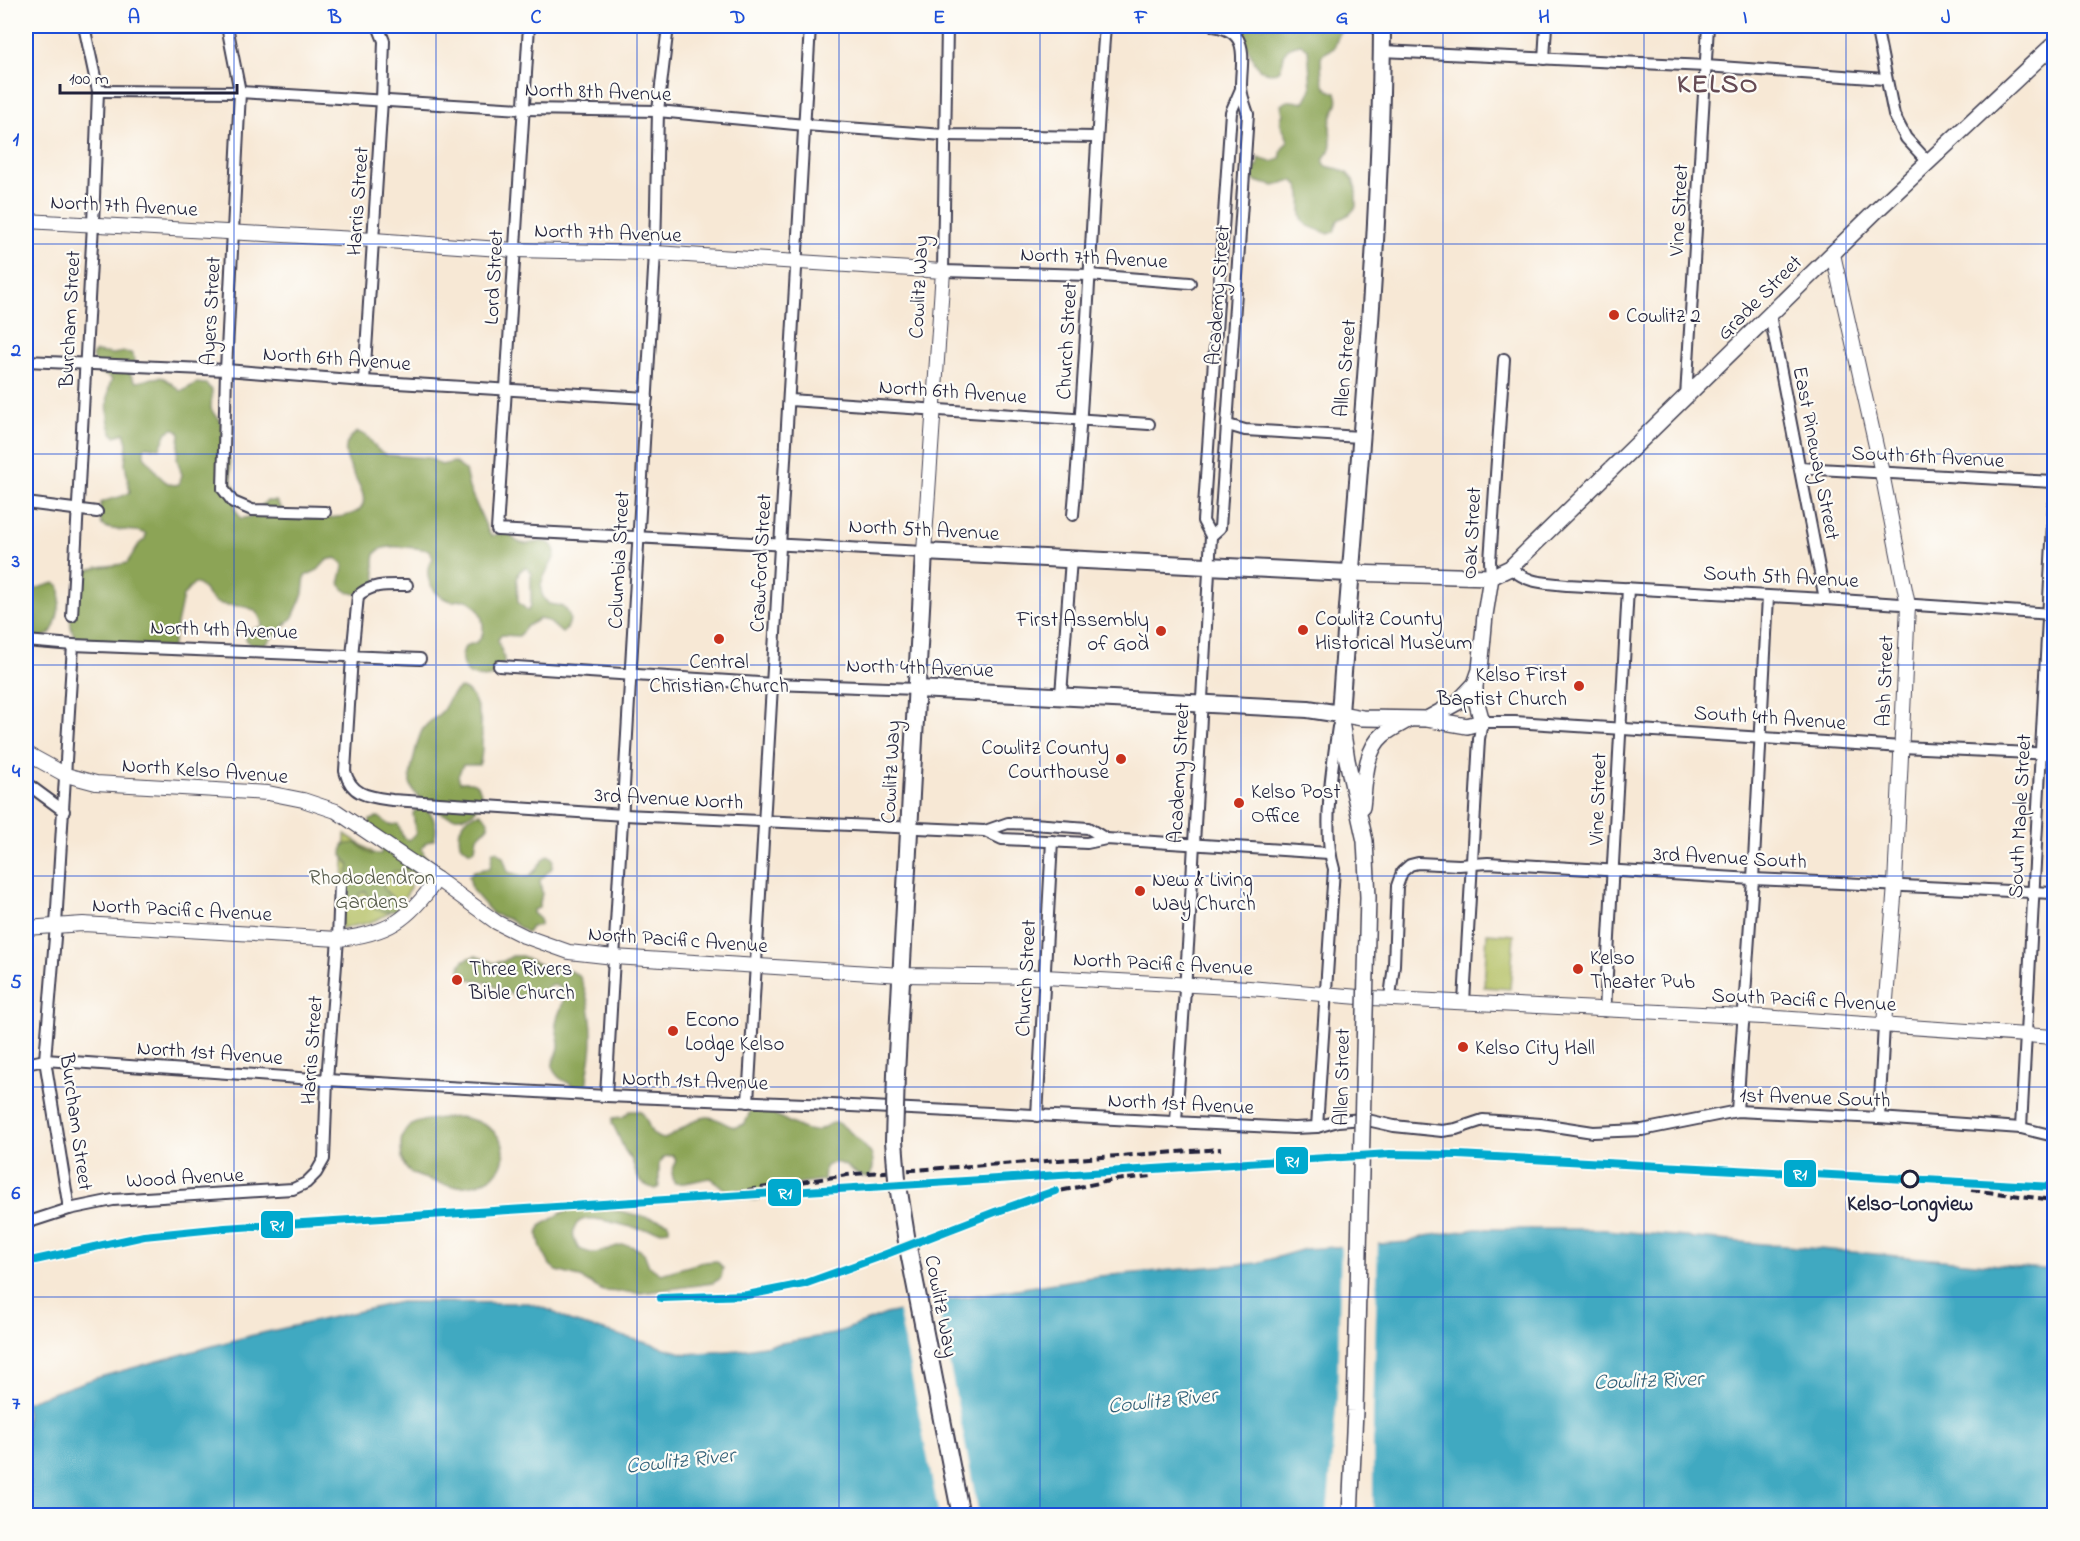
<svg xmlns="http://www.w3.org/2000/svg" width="2080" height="1541" font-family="'Indie Flower',sans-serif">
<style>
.green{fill:#b1bd5f;stroke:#6a704d;stroke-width:1.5}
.forest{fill:#8ca456;stroke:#576348;stroke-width:1.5;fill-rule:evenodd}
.water{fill:#41a9c1;stroke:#32667e;stroke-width:1.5}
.pier{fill:#f7e8d5}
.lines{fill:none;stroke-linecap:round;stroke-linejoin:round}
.minor-casing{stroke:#424052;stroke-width:14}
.tertiary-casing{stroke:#424052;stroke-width:16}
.secondary-casing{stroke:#424052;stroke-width:18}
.primary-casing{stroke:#424052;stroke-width:20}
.minor{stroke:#fff;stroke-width:10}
.tertiary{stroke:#fff;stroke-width:14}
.secondary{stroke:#fff;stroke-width:15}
.primary{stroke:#fff;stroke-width:16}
.rail{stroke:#22223b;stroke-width:4;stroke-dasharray:9 4.5;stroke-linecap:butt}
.secondary-bridge-casing{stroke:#424052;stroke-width:18;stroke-linecap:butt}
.primary-bridge-casing{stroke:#424052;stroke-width:20;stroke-linecap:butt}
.secondary-bridge{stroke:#fff;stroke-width:15}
.primary-bridge{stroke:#fff;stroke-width:16}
.rail-1-casing{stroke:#fdfcf7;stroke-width:12}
.rail-1{stroke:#00a9ce;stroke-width:8}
.grid{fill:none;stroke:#1d4ed8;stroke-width:1.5;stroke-opacity:0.55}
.poi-dot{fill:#c8321e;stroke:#fdfcf7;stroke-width:2}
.stop-dot{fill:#fdfcf7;stroke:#22223b;stroke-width:3}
.labels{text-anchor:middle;stroke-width:4.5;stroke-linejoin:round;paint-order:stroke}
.street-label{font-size:21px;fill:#22223b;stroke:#fdfcf7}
.poi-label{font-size:21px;fill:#22223b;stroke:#fdfcf7;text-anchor:start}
.park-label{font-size:21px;fill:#545848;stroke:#fdfcf7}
.stop-label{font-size:21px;font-weight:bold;fill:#22223b;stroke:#fdfcf7}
.water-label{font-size:22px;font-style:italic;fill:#305f77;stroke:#fdfcf7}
.district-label{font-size:27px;font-weight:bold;letter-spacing:1.5px;fill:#664b54;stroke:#fdfcf7}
.line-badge{stroke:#fdfcf7;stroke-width:2}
.badge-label{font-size:16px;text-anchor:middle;font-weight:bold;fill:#fff}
.neatline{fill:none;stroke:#1d4ed8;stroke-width:2}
.grid-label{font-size:20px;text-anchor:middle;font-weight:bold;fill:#1d4ed8}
</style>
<rect width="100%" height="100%" fill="#fdfcf7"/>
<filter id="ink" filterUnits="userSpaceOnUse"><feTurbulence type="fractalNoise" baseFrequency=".0167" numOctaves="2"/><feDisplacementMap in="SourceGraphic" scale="12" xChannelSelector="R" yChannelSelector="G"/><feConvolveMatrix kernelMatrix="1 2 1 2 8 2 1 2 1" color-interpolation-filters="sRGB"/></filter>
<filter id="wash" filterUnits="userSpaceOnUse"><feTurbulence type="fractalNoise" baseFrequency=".008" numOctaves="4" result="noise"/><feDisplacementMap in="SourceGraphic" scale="24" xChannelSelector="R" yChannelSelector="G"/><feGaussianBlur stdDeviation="1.35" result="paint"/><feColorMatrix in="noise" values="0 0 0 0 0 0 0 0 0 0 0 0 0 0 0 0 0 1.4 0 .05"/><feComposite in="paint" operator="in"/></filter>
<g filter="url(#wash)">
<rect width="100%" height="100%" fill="#f7e8d5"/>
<!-- green -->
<g class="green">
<path d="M345 834 404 873C412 882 412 888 404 898 386 920 370 924 341 928Z"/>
<polygon points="1487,933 1514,935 1510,989 1484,987"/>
</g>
<!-- forest -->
<g class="forest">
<path d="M1235 26H1342L1334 48 1323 54 1321 58C1322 72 1319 90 1336 93 1341 103 1333 110 1331 120 1328 129 1333 140 1330 149 1327 156 1321 157 1325 166L1339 169 1347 173 1353 180 1356 189V207L1350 214 1338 220 1334 232 1329 234C1323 231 1313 229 1307 225 1293 214 1310 198 1294 181H1288L1275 186C1263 182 1247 185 1250 167H1258V158L1271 162 1280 159 1282 149 1288 141C1286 131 1276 124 1283 114L1281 105C1288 97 1295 103 1304 102L1311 89 1308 49 1301 44C1276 48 1289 58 1278 72 1256 76 1255 62 1247 47 1243 39 1237 34 1235 26Z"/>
<path d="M96 352 113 354 124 352 131 353 135 359 130 374 134 380 137 382C164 376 159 372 180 391L185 390 196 383 206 384 212 390 211 408 214 414 219 418 222 425 223 438 230 463 232 483 237 490 235 509 241 519 252 516 266 501H276C284 514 291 518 306 518 429 522 309 458 358 432L367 436 378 450 386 455 430 458 441 465 454 462 465 470 469 488 489 533 492 536 507 531C511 536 515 542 521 543 532 547 550 533 555 552 557 564 527 585 549 604 553 605 560 605 563 607 573 614 571 627 562 633L548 621 539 619 527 626 519 636 501 635 498 640C499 647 505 655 504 662 503 682 468 683 463 665 461 660 462 651 465 647 468 644 473 644 477 642 487 635 483 616 477 608 474 605 470 600 466 600 461 599 456 601 452 601 440 599 429 587 428 576 427 569 428 564 433 559L430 550C419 549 379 541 375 555 372 564 376 575 377 584L370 594C361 595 342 595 340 583 339 577 344 571 343 564L336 558 327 560 318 570 305 576 303 594 293 617 266 644 258 648 251 646 246 639 247 631 262 626C259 598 230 610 215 602 206 596 205 586 194 583L183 596 172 648 112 645 75 637C64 620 76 592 81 573 95 565 111 567 127 563L139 544 145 539 146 534C132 527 116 534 102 525L99 515 101 503C111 497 121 499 130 492L125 464 127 443 124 433 115 436C105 427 106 390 112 379L96 370 92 356ZM172 429H176L180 434 177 459 182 475 179 484C163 489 154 466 144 456V449L146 447 160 448 167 432ZM524 568H527L531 573V605L528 611 518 602 517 579 519 572Z"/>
<path d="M26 558 30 561C30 572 26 582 35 589L54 583 59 585C63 594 57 628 49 634 43 639 33 638 26 638Z"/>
<path d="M460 688C482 689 486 749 479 765H463L458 776 460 782C465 782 470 781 474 783 488 791 479 812 466 816 449 821 427 808 417 795 414 792 411 787 410 783 409 775 418 736 423 729 428 721 438 717 443 710 448 702 451 692 460 688Z"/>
<path d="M418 808C433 807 439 827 434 839L425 843 422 849 424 855 428 860 427 866 417 873 404 871H394L388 878 382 880 384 889 397 902 396 911C387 912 372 913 369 901 368 898 368 894 366 891L360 893 356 905H353L349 899 345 882 350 866 342 855 343 845 356 843 371 854H381L382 850 369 831 370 820 379 817 389 825 398 824 403 837 408 840 416 834 413 813Z"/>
<path d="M481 813C495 825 487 828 477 837L475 849 470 852 460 844C457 828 463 816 481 813Z"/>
<path d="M493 851H497L503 857 508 872 527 877C537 873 539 861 548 855L553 859 552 868 540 880 542 893 539 908 533 910V913L540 919V925L531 927 527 933 508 919 493 914 472 890 469 876 474 871 490 868Z"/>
<path d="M476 956 494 963 504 961 512 956H522L547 968 570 971 579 975C590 998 594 1029 591 1054 589 1069 585 1081 588 1096L578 1093C574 1081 557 1083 553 1068 551 1059 559 1055 559 1046 560 1039 555 1031 556 1023 558 1009 568 1004 560 988L552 984 538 995 516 996 482 981 463 978 460 974C458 962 465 958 476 956Z"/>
<path d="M756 1108C771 1110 790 1125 807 1130 822 1134 826 1121 838 1123 843 1124 868 1149 871 1154 875 1162 873 1170 870 1177 853 1179 844 1153 825 1167L824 1180 793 1184 780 1183 763 1198 754 1200 738 1197 729 1193 711 1178C698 1179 686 1185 674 1183L672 1173 676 1160 673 1155 664 1157 659 1164V1187L655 1189C635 1182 639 1178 632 1161 630 1157 626 1153 624 1149 620 1140 617 1132 612 1123L613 1118 623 1117 630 1111H639C652 1118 645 1137 664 1139 679 1134 690 1119 706 1117 719 1115 729 1132 742 1125 748 1123 748 1114 751 1109Z"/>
<path d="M459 1117C525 1126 515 1191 452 1186 445 1185 437 1182 430 1180 409 1174 401 1171 401 1146 400 1116 438 1119 459 1117Z"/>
<path d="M586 1208 619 1211 667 1222 669 1225V1230C660 1232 641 1229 632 1227 619 1226 582 1209 575 1227 571 1235 575 1243 579 1249 583 1250 589 1253 593 1253 614 1252 620 1235 644 1253L649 1266 661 1274 703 1262 717 1261 723 1268 721 1278 713 1283 641 1293 603 1291 579 1277 557 1271 550 1265 541 1248 538 1235 540 1226 563 1212Z"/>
</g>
<!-- water -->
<polygon class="water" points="1476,1229 1595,1229 2054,1270 2054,1515 1982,1515 1949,1510 1907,1511 1903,1516 26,1515 26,1402 96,1378 249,1336 400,1302 529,1303 552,1311 569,1321 686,1354 740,1350 834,1334 886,1314 953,1299 1099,1276 1257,1263 1305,1249 1409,1242 1425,1236"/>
<!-- pier -->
<g class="pier">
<polygon points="1378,1241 1373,1422 1373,1516 1327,1515 1337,1397 1341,1243"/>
<polygon points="937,1300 979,1515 939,1515 898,1308"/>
</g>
</g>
<g filter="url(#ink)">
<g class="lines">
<defs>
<g id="minor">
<polyline points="227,26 240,92 226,370 223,489 233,502 252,510 325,512"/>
<polyline points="529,26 497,530 924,552"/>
<polyline points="947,26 943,271 1089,275 1190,283"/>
<polyline points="1876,26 1894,115 1906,138 1929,163"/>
<polyline points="1382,51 1706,66 1885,79"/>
<polyline points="1544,59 1546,26"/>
<polyline points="98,91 240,92 523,109 658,111 805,125 944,135 1096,137"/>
<polyline points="1770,315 1825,599"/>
<polyline points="26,361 226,370 364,381 647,398"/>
<polyline points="364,381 382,100 384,41 378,26"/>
<polyline points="1686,397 1708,26"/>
<polyline points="790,400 1149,424"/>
<polyline points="1228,425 1245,430 1360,437"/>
<polyline points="1800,468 2054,482"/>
<polyline points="26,503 97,512"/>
<path d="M1073 515C1088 352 1092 189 1105 26"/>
<path d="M1211 536 1220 528 1248 114C1245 105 1241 95 1241 86 1241 59 1251 32 1214 26"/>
<path d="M1510 568C1530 584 1542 582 1567 585L1825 599 2053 614"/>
<polyline points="1491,577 1490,561 1504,359"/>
<path d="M407 585C390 585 371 583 358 596L352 656 345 771C351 796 370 797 392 800L624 815 985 831 1008 823 1033 824 1088 828 1106 839"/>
<polyline points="72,616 93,224 98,91 84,26"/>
<polyline points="26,641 73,645 420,659"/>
<polyline points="499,666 773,684 917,689"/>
<polyline points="1061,695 1071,559"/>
<polyline points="26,783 64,811"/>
<polyline points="985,831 1002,839 1087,843 1106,839 1329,853"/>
<polyline points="1390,997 1394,965 1397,886 1402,872 1410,865 1418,863 1459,865 1488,863 1753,879 2054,893"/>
<polyline points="1464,1002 1479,739 1482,722 1515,722 1902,747 2054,754"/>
<polyline points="1605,1011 1628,588"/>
<polyline points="26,1064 45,1060 327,1080 606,1096 831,1105 1294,1128 1317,1127 1338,1121 1363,1119 1394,1126 1442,1131 1456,1129 1483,1120 1541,1124 1593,1132 1642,1130 1737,1111 1879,1118 2021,1128 2054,1136"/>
<polyline points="606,1096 655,253 658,111 668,26"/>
<polyline points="748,1102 810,26"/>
<polyline points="1737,1111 1753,879 1768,597"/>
<polyline points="1037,1116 1052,841"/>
<polyline points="1879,1118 1884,1025"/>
<polyline points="1176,1121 1190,916 1211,536 1203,521 1231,112 1241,89"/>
<path d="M1317 1127 1334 869C1322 831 1332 767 1338 727"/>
<polyline points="2021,1128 2054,505"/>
<polyline points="69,1209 45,1060 56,925 73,645"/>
<polyline points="26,1223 69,1209 113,1200 293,1189 306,1183 316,1173 324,1159 327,1080 338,939 340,883"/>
</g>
<g id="tertiary">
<polyline points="26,221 374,240 514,250 655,253 943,271 924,552"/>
<polyline points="1833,254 1882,473 1908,605 1895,885 1884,1025"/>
<polyline points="26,753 66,775 96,783 268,793 303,800 336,811 437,879 496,922 524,936 569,952 614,957 902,975 1044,977 1249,988 1371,998 1763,1017 2054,1037"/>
<path d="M26 928 83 924 338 939C388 934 409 920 437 879"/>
</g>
<g id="secondary">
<polyline points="1349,573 1491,577 1510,568 1876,211 2054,44"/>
<polyline points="1427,719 1467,726 1482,722 1475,696 1475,684"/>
<path d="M1362 807C1365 784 1364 751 1383 735 1390 729 1399 725 1408 720"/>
<polyline points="1366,973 1368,897 1365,841 1347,760 1340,714 1362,718 1427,719 1458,702 1475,684 1480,670 1485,615 1491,577"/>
</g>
<g id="primary">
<path d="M917 689 1308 709 1340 714C1356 485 1381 255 1382 26"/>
<polyline points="896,1074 924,552 1349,573"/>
</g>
</defs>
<!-- minor casing -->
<use href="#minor" class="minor-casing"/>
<!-- tertiary casing -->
<use href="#tertiary" class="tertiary-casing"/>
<!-- secondary casing -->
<use href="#secondary" class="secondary-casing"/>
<!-- primary casing -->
<use href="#primary" class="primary-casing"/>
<!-- minor -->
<use href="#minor" class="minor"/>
<!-- tertiary -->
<use href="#tertiary" class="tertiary"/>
<!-- secondary -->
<use href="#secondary" class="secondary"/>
<!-- primary -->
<use href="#primary" class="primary"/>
<!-- rail -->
<g class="rail">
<polyline points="1971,1190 2054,1200"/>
<polyline points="694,1198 854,1174 1221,1149"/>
<polyline points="661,1298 747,1295 804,1284 1049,1193 1114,1180 1151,1176"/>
</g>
<defs>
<polyline id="secondary-bridge" points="1350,1516 1355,1411 1366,973"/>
<polyline id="primary-bridge" points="896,1074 894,1141 897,1179 907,1242 961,1516"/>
</defs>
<!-- secondary-bridge casing -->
<use href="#secondary-bridge" class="secondary-bridge-casing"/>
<!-- primary-bridge casing -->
<use href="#primary-bridge" class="primary-bridge-casing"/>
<!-- secondary-bridge -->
<use href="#secondary-bridge" class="secondary-bridge"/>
<!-- primary-bridge -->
<use href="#primary-bridge" class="primary-bridge"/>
<defs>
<g id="rail-1">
<polyline points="26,1262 144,1236 225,1228 1390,1154 1458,1155 2054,1187"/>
<polyline points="661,1298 747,1295 804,1284 876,1258 995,1212 1055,1191"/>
</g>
</defs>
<!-- rail-1 casing -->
<use href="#rail-1" class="rail-1-casing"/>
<!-- rail-1 -->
<use href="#rail-1" class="rail-1"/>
</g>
</g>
<!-- grid -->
<path class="grid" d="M234 26V1516M436 26V1516M637 26V1516M839 26V1516M1040 26V1516M1241 26V1516M1443 26V1516M1644 26V1516M1846 26V1516M26 244H2054M26 454H2054M26 665H2054M26 876H2054M26 1087H2054M26 1297H2054"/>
<!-- markers -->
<g class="poi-dot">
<circle cx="1614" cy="315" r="6"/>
<circle cx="1303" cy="630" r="6"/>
<circle cx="1161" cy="631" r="6"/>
<circle cx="719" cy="639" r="6"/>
<circle cx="1579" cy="686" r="6"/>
<circle cx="1121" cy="759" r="6"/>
<circle cx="1239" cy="803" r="6"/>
<circle cx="1140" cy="891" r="6"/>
<circle cx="1578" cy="969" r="6"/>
<circle cx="457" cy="980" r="6"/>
<circle cx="673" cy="1031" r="6"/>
<circle cx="1463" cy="1047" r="6"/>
</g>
<circle class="stop-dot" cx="1910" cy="1179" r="8"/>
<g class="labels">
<!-- street labels -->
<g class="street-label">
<text transform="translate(598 91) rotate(2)" y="7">North 8th Avenue</text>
<text transform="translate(357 201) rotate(-86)" y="7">Harris Street</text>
<text transform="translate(124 205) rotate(3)" y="7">North 7th Avenue</text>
<text transform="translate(1678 210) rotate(-87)" y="7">Vine Street</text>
<text transform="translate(608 232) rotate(2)" y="7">North 7th Avenue</text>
<text transform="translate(1094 257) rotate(3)" y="7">North 7th Avenue</text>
<text transform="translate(493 277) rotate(-87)" y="7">Lord Street</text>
<text transform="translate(918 287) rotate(-87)" y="7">Cowlitz Way</text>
<text transform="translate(1217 295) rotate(-86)" y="7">Academy Street</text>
<text transform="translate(1759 297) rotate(-45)" y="7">Grade Street</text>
<text transform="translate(210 311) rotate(-87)" y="7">Ayers Street</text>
<text transform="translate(69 319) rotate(-87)" y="7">Burcham Street</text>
<text transform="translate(1066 341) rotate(-87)" y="7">Church Street</text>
<text transform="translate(337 358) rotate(4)" y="7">North 6th Avenue</text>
<text transform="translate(1344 368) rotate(-85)" y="7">Allen Street</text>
<text transform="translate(953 391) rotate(4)" y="7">North 6th Avenue</text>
<text transform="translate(1817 453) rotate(79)" y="7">East Pineway Street</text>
<text transform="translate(1928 456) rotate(3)" y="7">South 6th Avenue</text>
<text transform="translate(924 529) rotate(3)" y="7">North 5th Avenue</text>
<text transform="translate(1471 533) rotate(-87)" y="7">Oak Street</text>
<text transform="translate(618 560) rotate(-87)" y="7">Columbia Street</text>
<text transform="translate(760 563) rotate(-87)" y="7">Crawford Street</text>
<text transform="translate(1781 576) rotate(3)" y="7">South 5th Avenue</text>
<text transform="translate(224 629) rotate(2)" y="7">North 4th Avenue</text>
<text transform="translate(920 667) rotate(2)" y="7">North 4th Avenue</text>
<text transform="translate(1884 681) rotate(-88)" y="7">Ash Street</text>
<text transform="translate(1770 717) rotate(4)" y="7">South 4th Avenue</text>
<text transform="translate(205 770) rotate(4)" y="7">North Kelso Avenue</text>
<text transform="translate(890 772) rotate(-87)" y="7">Cowlitz Way</text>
<text transform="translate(1178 773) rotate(-87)" y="7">Academy Street</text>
<text transform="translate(669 798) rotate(3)" y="7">3rd Avenue North</text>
<text transform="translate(1597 799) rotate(-88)" y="7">Vine Street</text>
<text transform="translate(2019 816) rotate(-87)" y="7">South Maple Street</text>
<text transform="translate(1730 857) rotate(3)" y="7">3rd Avenue South</text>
<text transform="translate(182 909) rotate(3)" y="7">North Pacific Avenue</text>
<text transform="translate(678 939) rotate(4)" y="7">North Pacific Avenue</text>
<text transform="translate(1163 963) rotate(3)" y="7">North Pacific Avenue</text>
<text transform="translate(1025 978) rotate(-87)" y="7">Church Street</text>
<text transform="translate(1804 999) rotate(3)" y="7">South Pacific Avenue</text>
<text transform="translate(311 1050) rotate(-86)" y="7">Harris Street</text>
<text transform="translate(210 1052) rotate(4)" y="7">North 1st Avenue</text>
<text transform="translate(1341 1077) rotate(-89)" y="7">Allen Street</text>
<text transform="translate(695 1080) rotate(2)" y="7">North 1st Avenue</text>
<text transform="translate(1815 1097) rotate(2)" y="7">1st Avenue South</text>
<text transform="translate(1181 1103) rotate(3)" y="7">North 1st Avenue</text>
<text transform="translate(77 1122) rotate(82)" y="7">Burcham Street</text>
<text transform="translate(185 1177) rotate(-3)" y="7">Wood Avenue</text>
<text transform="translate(942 1306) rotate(79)" y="7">Cowlitz Way</text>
</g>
<!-- poi labels -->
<g class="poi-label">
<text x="1626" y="322">Cowlitz 2</text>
<text x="1315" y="625">Cowlitz County<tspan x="1315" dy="24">Historical Museum</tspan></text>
<text x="1149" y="626" text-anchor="end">First Assembly<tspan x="1149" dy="24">of God</tspan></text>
<text x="719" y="668" text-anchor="middle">Central<tspan x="719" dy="24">Christian Church</tspan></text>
<text x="1567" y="681" text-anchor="end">Kelso First<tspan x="1567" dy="24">Baptist Church</tspan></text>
<text x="1109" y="754" text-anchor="end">Cowlitz County<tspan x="1109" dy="24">Courthouse</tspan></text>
<text x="1251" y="798">Kelso Post<tspan x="1251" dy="24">Office</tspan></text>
<text x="1152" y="886">New &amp; Living<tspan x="1152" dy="24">Way Church</tspan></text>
<text x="1590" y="964">Kelso<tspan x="1590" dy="24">Theater Pub</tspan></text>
<text x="469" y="975">Three Rivers<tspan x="469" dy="24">Bible Church</tspan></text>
<text x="685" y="1026">Econo<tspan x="685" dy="24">Lodge Kelso</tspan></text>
<text x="1475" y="1054">Kelso City Hall</text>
</g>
<!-- park labels -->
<g class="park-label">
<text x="372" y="884">Rhododendron<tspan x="372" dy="24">Gardens</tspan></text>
</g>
<!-- stop labels -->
<g class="stop-label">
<text x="1910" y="1210">Kelso-Longview</text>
</g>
<!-- water labels -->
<g class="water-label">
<text transform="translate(1648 1379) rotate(-2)" y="8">Cowlitz River</text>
<text transform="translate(1162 1399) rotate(-6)" y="8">Cowlitz River</text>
<text transform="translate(680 1459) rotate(-6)" y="8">Cowlitz River</text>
</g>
<!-- district labels -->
<g class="district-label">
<text x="1718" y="92">KELSO</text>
</g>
</g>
<g class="line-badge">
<rect x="1275" y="1146" width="34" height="29" rx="6" fill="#00a9ce"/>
<rect x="1783" y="1159" width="34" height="29" rx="6" fill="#00a9ce"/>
<rect x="767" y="1178" width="35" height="29" rx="6" fill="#00a9ce"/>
<rect x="260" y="1210" width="34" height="29" rx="6" fill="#00a9ce"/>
</g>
<g class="badge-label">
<text x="1292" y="1166">R1</text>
<text x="1800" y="1179">R1</text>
<text x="785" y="1198">R1</text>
<text x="277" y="1230">R1</text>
</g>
<!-- margin -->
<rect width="2080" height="1541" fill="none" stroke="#fdfcf7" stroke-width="66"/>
<!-- scale -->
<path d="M60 84v9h177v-9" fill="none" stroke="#22223b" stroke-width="3"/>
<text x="69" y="84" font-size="18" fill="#22223b" stroke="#fdfcf7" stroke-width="4.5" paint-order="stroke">100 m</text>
<rect x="33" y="33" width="2014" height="1475" class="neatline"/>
<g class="grid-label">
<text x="134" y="23">A</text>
<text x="335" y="23">B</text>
<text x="536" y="23">C</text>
<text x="738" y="23">D</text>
<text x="939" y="23">E</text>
<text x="1141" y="23">F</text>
<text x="1342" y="23">G</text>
<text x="1544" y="23">H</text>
<text x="1745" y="23">I</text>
<text x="1946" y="23">J</text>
<text x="16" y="145">1</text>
<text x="16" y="356">2</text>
<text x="16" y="567">3</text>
<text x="16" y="777">4</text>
<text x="16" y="988">5</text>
<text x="16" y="1199">6</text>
<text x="16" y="1409">7</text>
</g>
</svg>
